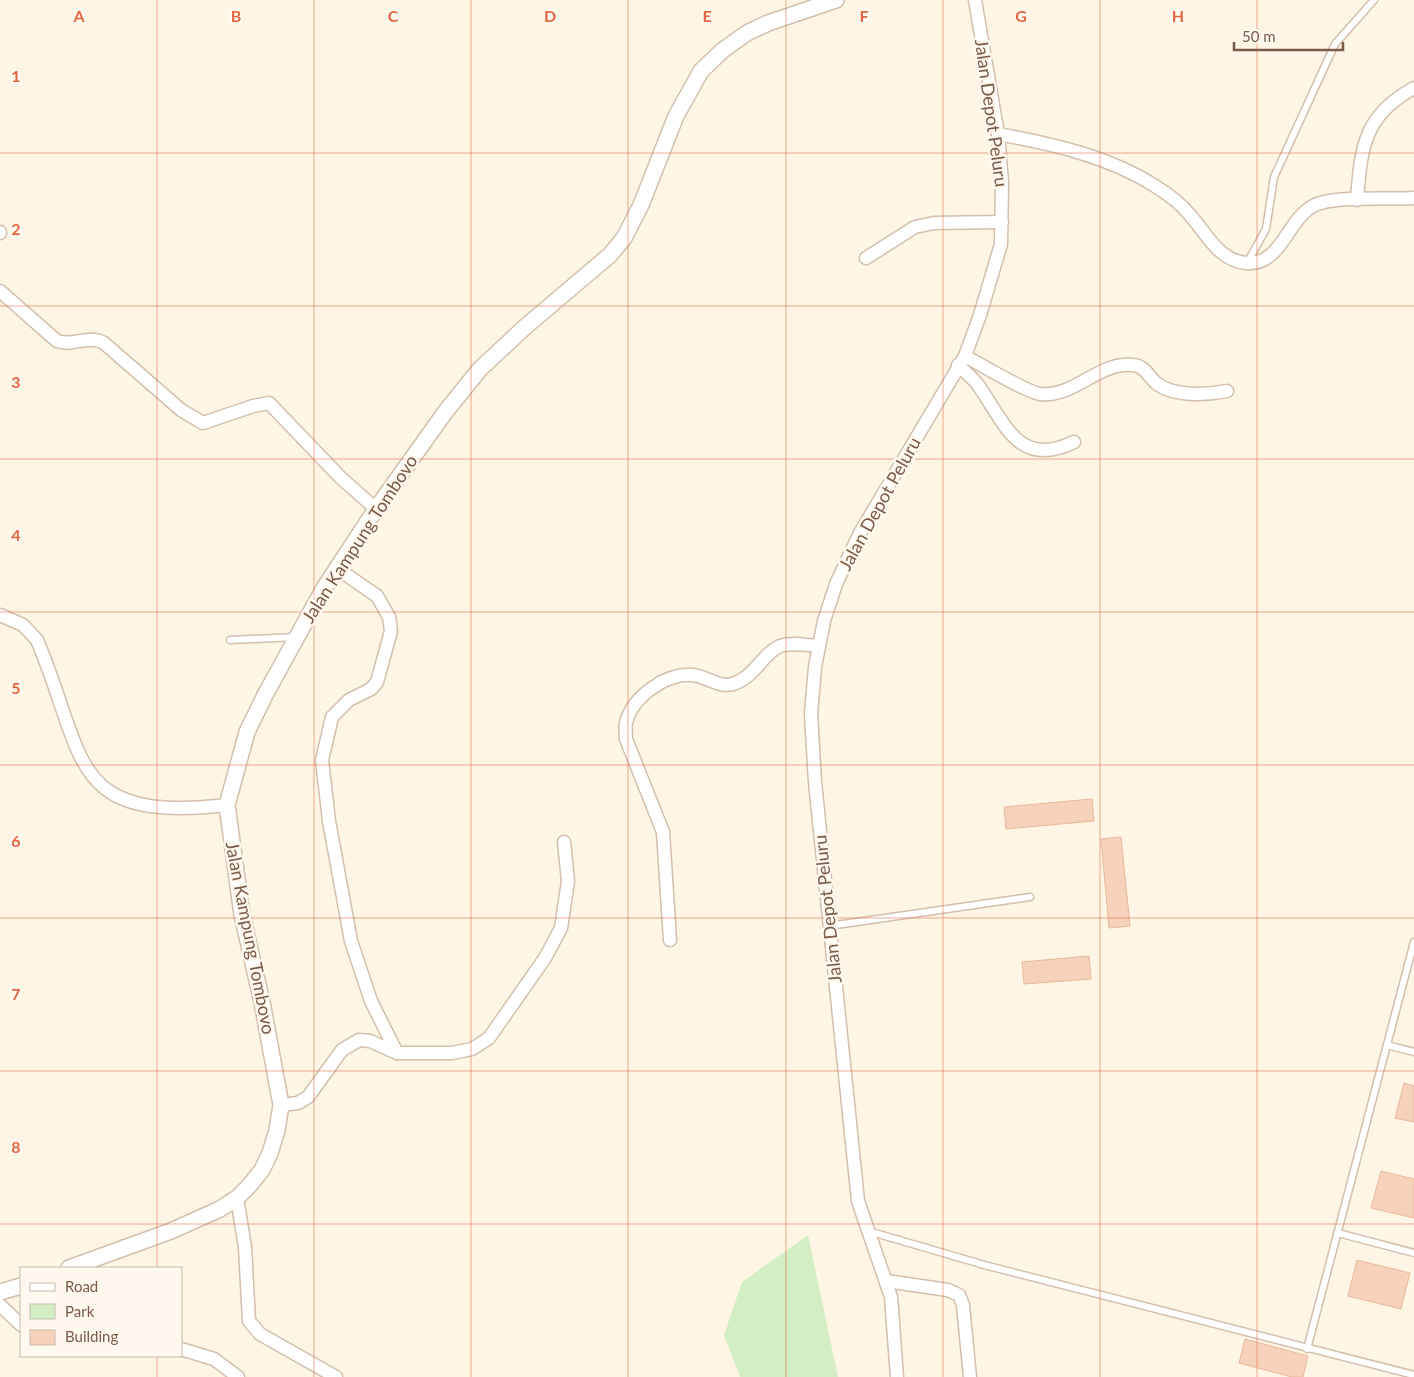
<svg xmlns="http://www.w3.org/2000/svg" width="1414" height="1377" font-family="Lato,sans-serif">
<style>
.green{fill:#d3eec2}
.building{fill:#f7d2ba;stroke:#ebb898}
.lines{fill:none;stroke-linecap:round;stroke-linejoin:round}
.service-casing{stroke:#d4beac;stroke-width:9}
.minor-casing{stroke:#d4beac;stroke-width:15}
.tertiary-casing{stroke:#d4beac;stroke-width:18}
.service{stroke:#fff;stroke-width:6}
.minor{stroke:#fff;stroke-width:12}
.tertiary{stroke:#fff;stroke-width:15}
.grid{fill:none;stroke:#e3663f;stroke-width:1;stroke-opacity:0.55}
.labels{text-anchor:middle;stroke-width:5;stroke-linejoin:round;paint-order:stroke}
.street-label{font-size:18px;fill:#7b5a47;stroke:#fff8ee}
.grid-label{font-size:16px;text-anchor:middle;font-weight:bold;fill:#e3663f;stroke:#fff8ee;stroke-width:5;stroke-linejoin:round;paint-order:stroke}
</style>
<rect width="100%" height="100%" fill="#fef5e5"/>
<!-- green -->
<polygon class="green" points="808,1235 838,1377 740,1377 724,1335 742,1282"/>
<!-- building -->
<g class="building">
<polygon points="1092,799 1094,821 1006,829 1004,807"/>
<polygon points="1121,837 1130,926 1109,928 1101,839"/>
<polygon points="1089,956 1091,979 1024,984 1022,962"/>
<polygon points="1404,1083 1414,1086 1414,1122 1395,1118"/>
<polygon points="1381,1171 1414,1179 1414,1218 1371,1208"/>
<polygon points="1357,1260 1410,1273 1401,1309 1348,1296"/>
<polygon points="1245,1339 1308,1356 1303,1377 1292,1377 1239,1363"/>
</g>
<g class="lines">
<defs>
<g id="service">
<polyline points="1247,263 1266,229 1274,177 1335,44 1374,0"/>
<polyline points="230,640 296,637"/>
<polyline points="829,926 1030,897"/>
<polyline points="1387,1045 1414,1052"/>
<polyline points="868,1231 988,1266 1414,1375"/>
<polyline points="1338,1233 1414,1253"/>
<polyline points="1307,1349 1414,942"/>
</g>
<g id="minor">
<path d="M998 134C1052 144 1108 156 1155 186 1168 194 1181 204 1190 215 1207 234 1218 260 1246 263 1281 266 1287 220 1313 206 1333 195 1388 200 1414 198"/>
<path d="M1357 200C1361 147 1364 115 1414 88"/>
<polyline points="0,233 0,232"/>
<polyline points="866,258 915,227 934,223 1002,222"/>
<path d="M0 291 57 341C73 347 89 334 104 343L181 410 203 423 253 406 269 403 341 478 376 509"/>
<path d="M965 356C980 364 1026 392 1040 394 1074 398 1099 361 1133 365 1145 366 1148 376 1156 383 1173 397 1207 395 1227 391"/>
<path d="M958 365C965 372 972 377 978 385 1005 423 1018 469 1074 442"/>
<polyline points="338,569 377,596 389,617 391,631 377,682 371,689 349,700 332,717 322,760 329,821 351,941 371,1001 397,1053"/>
<path d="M0 615 23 625 37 640C87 758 67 823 227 805"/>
<path d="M670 940 663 832 626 739C626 734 625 728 626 723 632 697 666 673 692 675 707 676 718 688 733 684 755 677 762 654 780 646 792 642 805 645 818 646"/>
<polyline points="281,1105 298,1103 308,1097 342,1050 359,1040 370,1041 397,1053 452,1053 472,1049 489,1038 545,958 561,928 568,881 564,842"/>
<polyline points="237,1198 245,1247 249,1321 260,1334 336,1377"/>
<polyline points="886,1281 948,1290 959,1295 963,1305 970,1377"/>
<polyline points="0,1305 21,1325"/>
<polyline points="181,1349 214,1359 238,1377"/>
<polyline points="897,1377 891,1297 858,1201 815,782 811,714 815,667 824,621 836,584 860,533 965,356 980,315 1001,244 1002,182 998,134 975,0"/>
</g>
<g id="tertiary">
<polyline points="69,1268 171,1231 220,1209 237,1198 249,1186 262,1170 270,1153 277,1130 281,1105 262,1002 242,915 227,805 247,732 265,695 324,588 376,509 446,411 480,369 525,327 610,255 624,238 641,205 676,116 701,71 723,50 747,33 768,23 836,0"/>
<polyline points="0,1292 21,1286"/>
</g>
</defs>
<!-- service casing -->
<use href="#service" class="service-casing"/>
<!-- minor casing -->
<use href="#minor" class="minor-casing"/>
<!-- tertiary casing -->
<use href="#tertiary" class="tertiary-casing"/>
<!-- service -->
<use href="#service" class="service"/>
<!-- minor -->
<use href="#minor" class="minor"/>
<!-- tertiary -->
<use href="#tertiary" class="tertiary"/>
</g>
<!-- grid -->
<path class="grid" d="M157 0V1268M314 0V1377M471 0V1377M628 0V1377M786 0V1377M943 0V1377M1100 0V1377M1257 0V1377M0 153H1414M0 306H1414M0 459H1414M0 612H1414M0 765H1414M0 918H1414M0 1071H1414M0 1224H1414M157 1356V1377"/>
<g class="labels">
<!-- street labels -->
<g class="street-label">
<text transform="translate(991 113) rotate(82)" y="6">Jalan Depot Peluru</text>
<text transform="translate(880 504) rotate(-61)" y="6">Jalan Depot Peluru</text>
<text transform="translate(360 539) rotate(-57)" y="6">Jalan Kampung Tombovo</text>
<text transform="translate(828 909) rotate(-96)" y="6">Jalan Depot Peluru</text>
<text transform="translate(250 938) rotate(79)" y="6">Jalan Kampung Tombovo</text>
</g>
</g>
<g class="grid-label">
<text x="79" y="22">A</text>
<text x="236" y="22">B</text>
<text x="393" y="22">C</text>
<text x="550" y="22">D</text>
<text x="707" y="22">E</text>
<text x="864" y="22">F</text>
<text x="1021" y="22">G</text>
<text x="1178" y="22">H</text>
<text x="16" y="82">1</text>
<text x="16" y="235">2</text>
<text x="16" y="388">3</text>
<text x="16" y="541">4</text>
<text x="16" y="694">5</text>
<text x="16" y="847">6</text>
<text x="16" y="1000">7</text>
<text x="16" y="1153">8</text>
</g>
<!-- legend -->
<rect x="20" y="1267" width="162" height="90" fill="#fff8ee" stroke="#cab9ab"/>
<rect x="30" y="1283" width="25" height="8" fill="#ffffff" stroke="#cab9ab"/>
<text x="65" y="1292" font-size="15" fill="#7b5a47">Road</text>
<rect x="30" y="1304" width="25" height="15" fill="#d3eec2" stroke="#cab9ab"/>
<text x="65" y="1317" font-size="15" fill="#7b5a47">Park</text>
<rect x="30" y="1330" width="25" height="15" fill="#f7d2ba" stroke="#cab9ab"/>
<text x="65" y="1342" font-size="15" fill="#7b5a47">Building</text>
<!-- scale -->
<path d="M1234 42v8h109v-8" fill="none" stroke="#7b5a47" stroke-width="2.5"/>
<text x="1242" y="42" font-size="15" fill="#7b5a47" stroke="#fff8ee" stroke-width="4" paint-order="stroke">50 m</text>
</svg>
